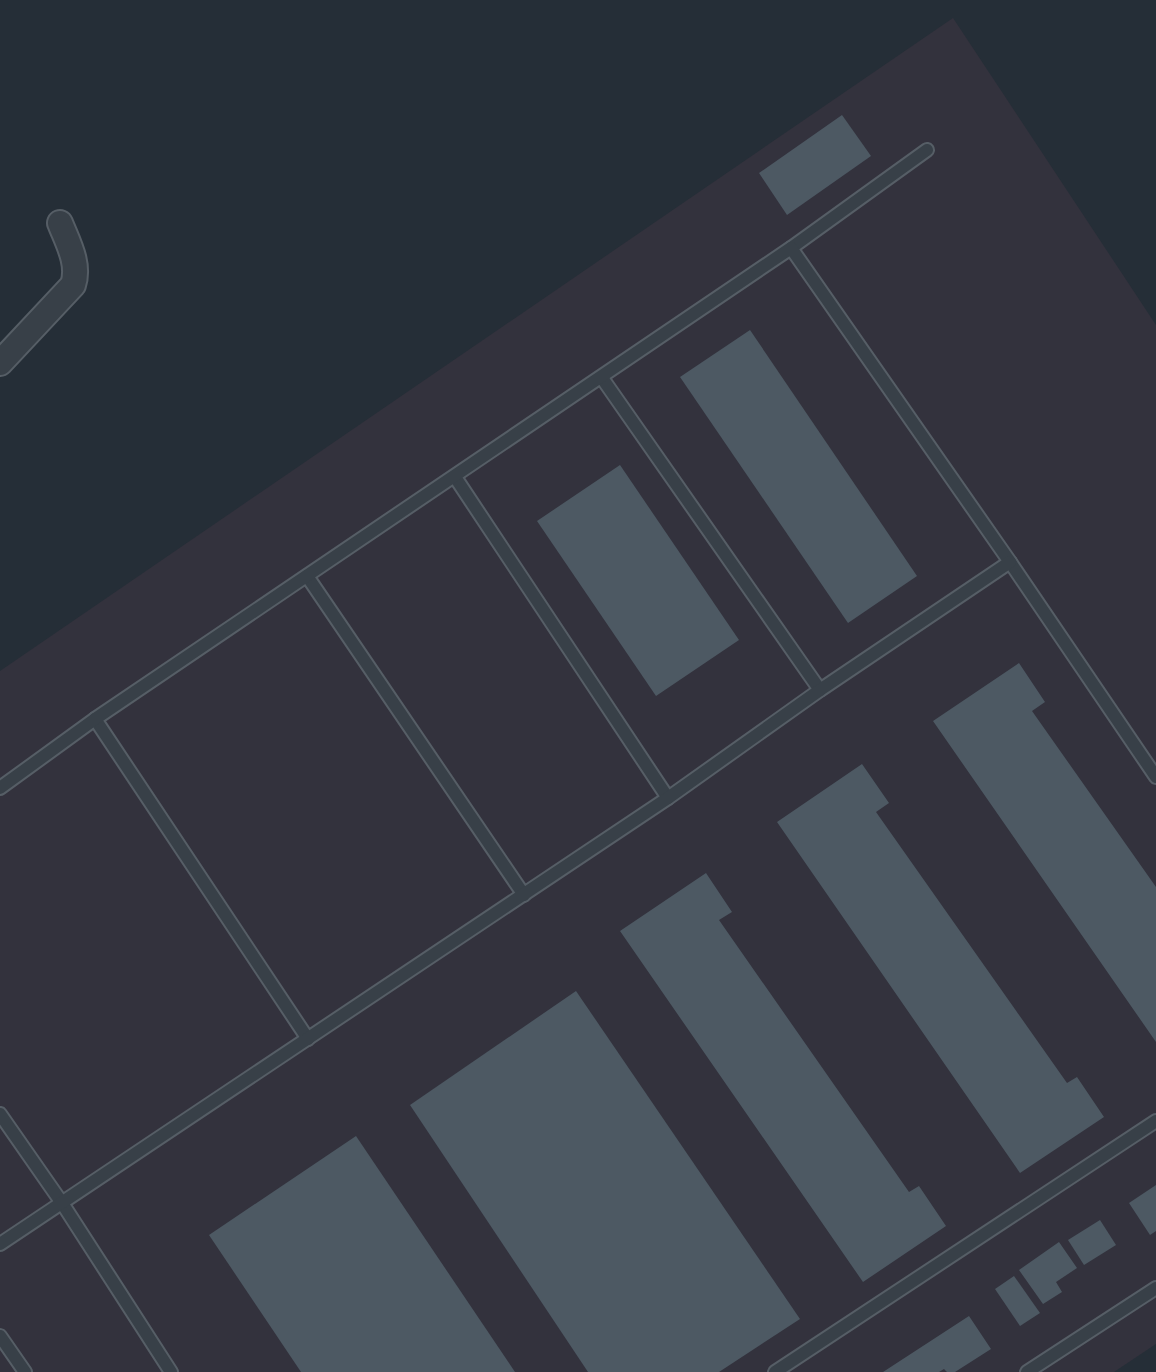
<svg xmlns="http://www.w3.org/2000/svg" width="1156" height="1372" font-family="'Nunito Sans',sans-serif">
<style>
.medical{fill:#33323d}
.building{fill:#4d5963}
.lines{fill:none;stroke-linecap:round;stroke-linejoin:round}
.lane-casing{stroke:#565e66;stroke-width:16}
.street-casing{stroke:#565e66;stroke-width:28}
.lane{stroke:#384048;stroke-width:12}
.street{stroke:#384048;stroke-width:24}
</style>
<rect width="100%" height="100%" fill="#252e37"/>
<!-- medical -->
<polygon class="medical" points="953,18 1156,325 1156,1344 1114,1372 0,1372 0,671"/>
<!-- building -->
<g class="building">
<polygon points="842,115 871,156 787,215 759,173"/>
<polygon points="750,330 917,576 848,623 680,377"/>
<polygon points="620,465 739,640 656,696 537,521"/>
<polygon points="1019,663 1045,702 1032,711 1156,887 1156,1042 933,721"/>
<polygon points="862,764 889,803 876,812 1067,1083 1077,1077 1104,1117 1020,1173 777,822"/>
<polygon points="706,873 732,912 719,920 909,1192 919,1186 946,1226 863,1282 620,931"/>
<polygon points="576,991 800,1319 719,1372 588,1372 410,1105"/>
<polygon points="356,1136 515,1372 301,1372 209,1235"/>
<polygon points="1156,1185 1156,1231 1150,1235 1129,1203"/>
<polygon points="1100,1220 1116,1245 1084,1265 1068,1240"/>
<polygon points="1059,1242 1077,1268 1056,1282 1062,1292 1043,1304 1019,1270"/>
<polygon points="1014,1276 1040,1313 1020,1326 995,1289"/>
<polygon points="969,1316 991,1349 955,1372 947,1372 944,1369 939,1372 883,1372"/>
</g>
<g class="lines">
<defs>
<g id="lane">
<polyline points="791,248 927,150"/>
<polyline points="602,378 820,690"/>
<polyline points="455,477 668,798"/>
<polyline points="307,576 524,895"/>
<polyline points="95,719 308,1039"/>
<polyline points="0,788 95,719 791,248 1010,562 1156,777"/>
<polyline points="0,1114 62,1203 171,1372"/>
<polyline points="0,1244 668,798 820,690 1010,562"/>
<polyline points="0,1336 25,1372"/>
<polyline points="775,1372 1156,1121"/>
<polyline points="1027,1372 1156,1288"/>
</g>
<path id="street" d="M0 363 73 285C80 264 68 243 60 223"/>
</defs>
<!-- lane casing -->
<use href="#lane" class="lane-casing"/>
<!-- street casing -->
<use href="#street" class="street-casing"/>
<!-- lane -->
<use href="#lane" class="lane"/>
<!-- street -->
<use href="#street" class="street"/>
</g>
</svg>
